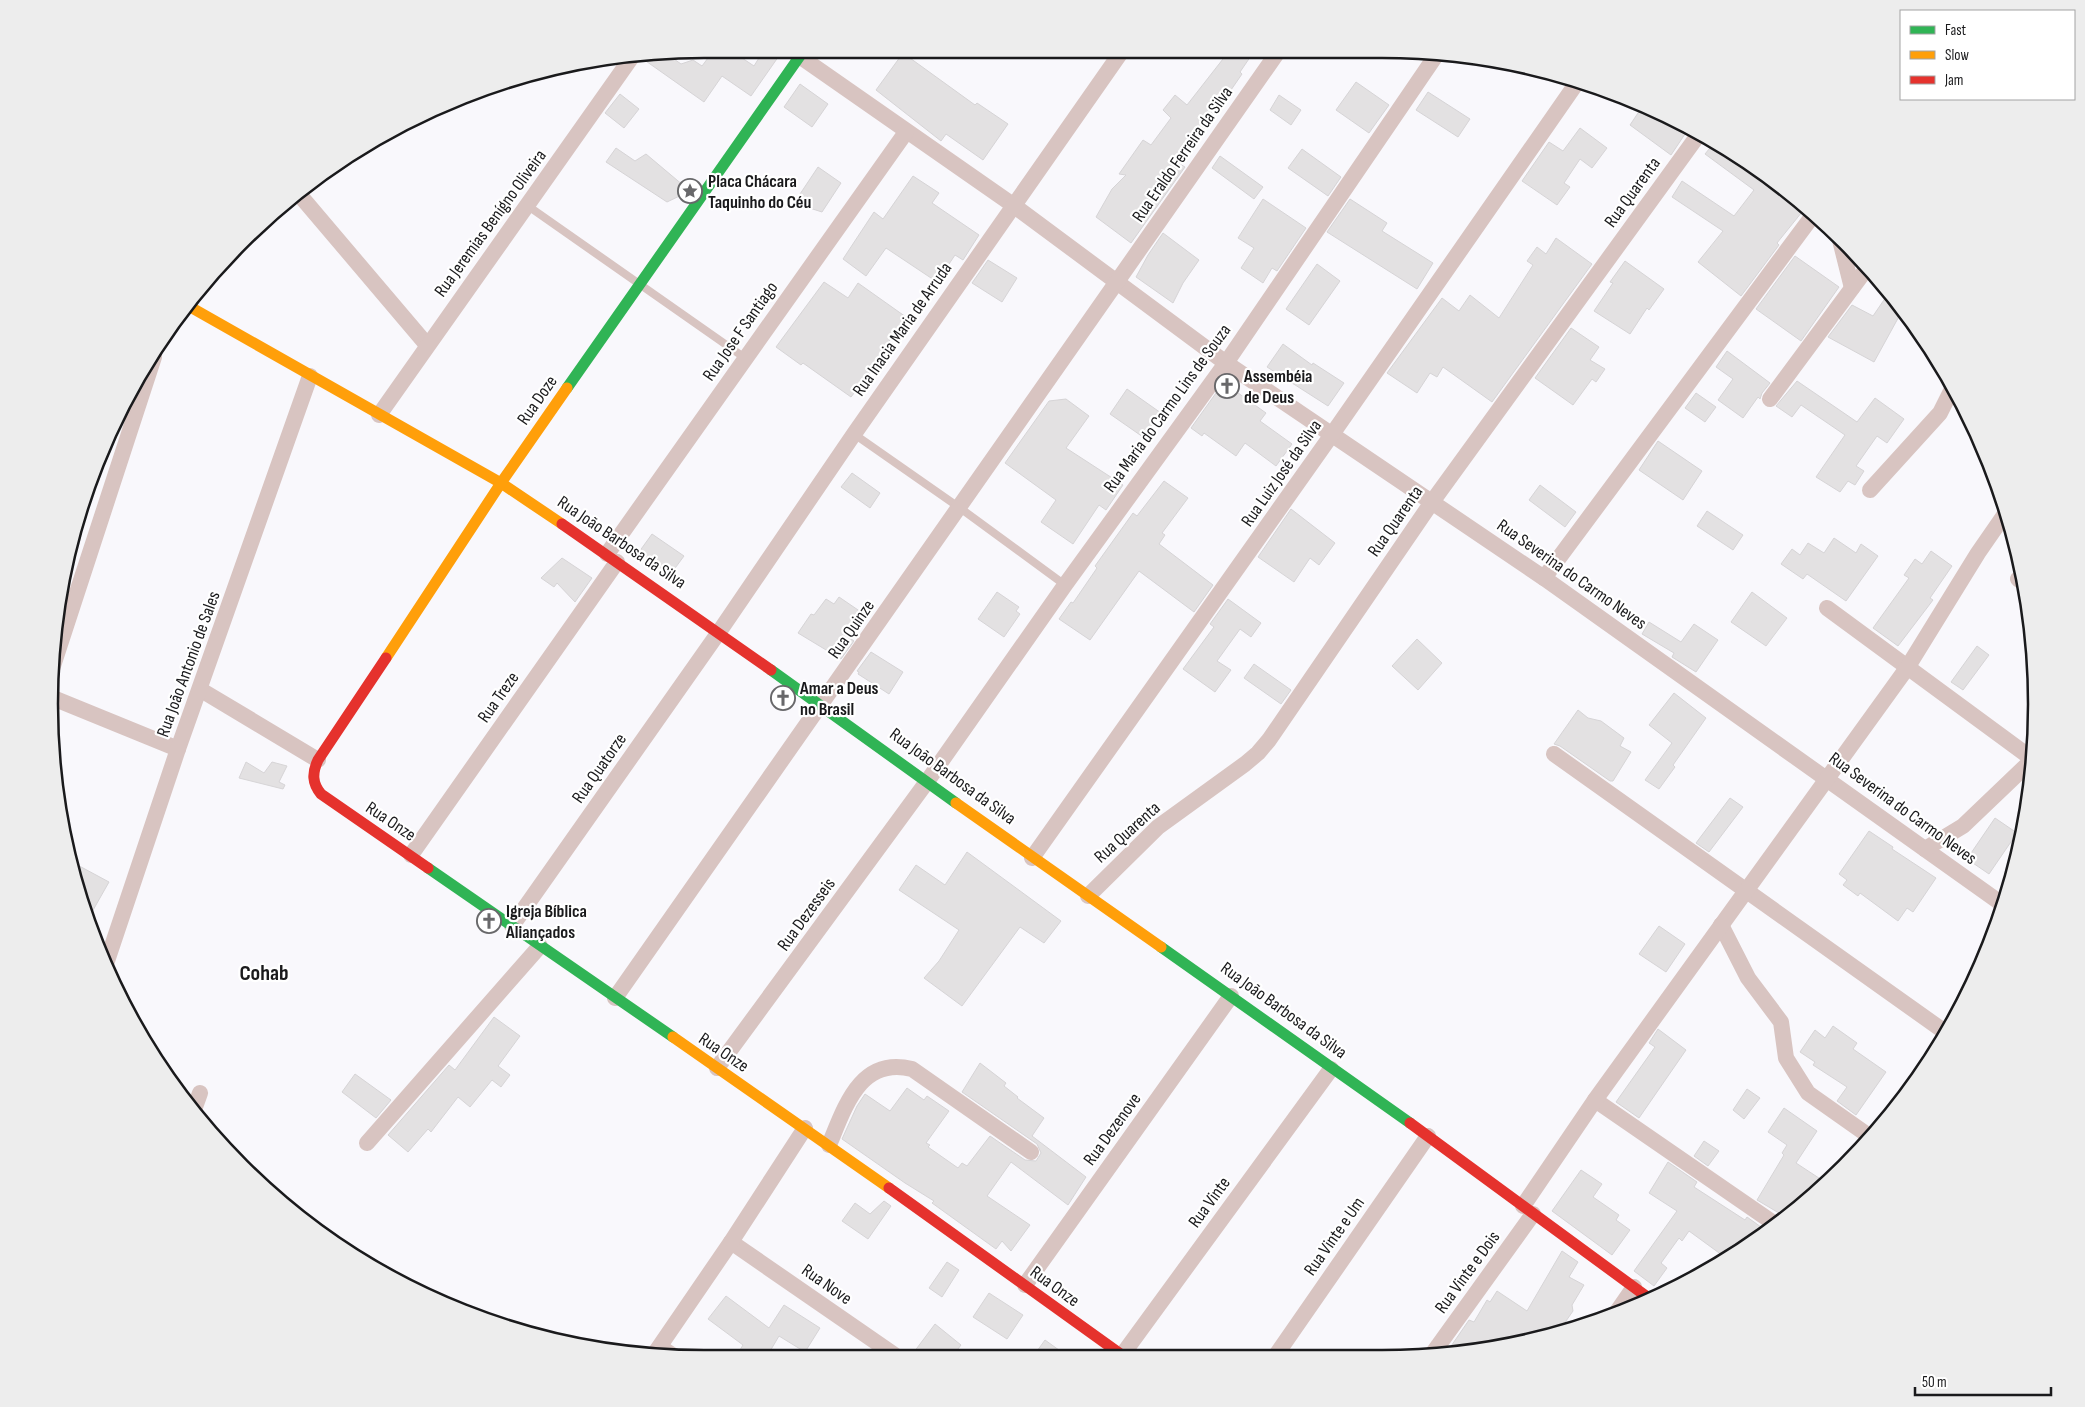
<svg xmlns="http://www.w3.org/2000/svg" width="2085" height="1407" font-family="'Sofia Sans Condensed',sans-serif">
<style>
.building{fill:#e3e1e2;stroke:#d6d4d6}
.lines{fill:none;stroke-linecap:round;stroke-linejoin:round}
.lane{stroke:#d8c4c1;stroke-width:8}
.street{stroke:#d8c4c1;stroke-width:16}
.fast{stroke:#30b455;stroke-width:11}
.slow{stroke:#ff9f0a;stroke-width:11}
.jam{stroke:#e5322d;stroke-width:11}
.labels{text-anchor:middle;stroke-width:4.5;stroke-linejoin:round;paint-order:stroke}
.street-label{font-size:18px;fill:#1a1a1c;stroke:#fff}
.poi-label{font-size:18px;font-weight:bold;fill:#1a1a1c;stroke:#fff;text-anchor:start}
.district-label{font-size:22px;font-weight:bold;fill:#1a1a1c;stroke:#fff}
.rim{fill:none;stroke:#1a1a1c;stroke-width:2.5}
</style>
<rect width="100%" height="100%" fill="#f9f8fc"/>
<!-- building -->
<g class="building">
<polygon points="1230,50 1255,50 1240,72 1242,74 1180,164 1185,167 1131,243 1096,217 1112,189 1126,175 1119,174 1143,140 1151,145 1171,118 1163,110 1175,95 1187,105"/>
<polygon points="762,53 781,53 751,96 722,76 704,102 643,59 644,54 667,54 681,64 693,60 702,66 711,54 736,54 754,66"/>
<polygon points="903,53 975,105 977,103 1008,124 983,160 946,134 941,141 876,90"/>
<polygon points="1356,82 1389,105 1369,133 1336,110"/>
<polygon points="800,84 828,104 812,127 784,107"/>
<polygon points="1428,92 1470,119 1458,137 1416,110"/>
<polygon points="620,94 639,109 624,128 605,113"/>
<polygon points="1279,95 1301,110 1291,125 1270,110"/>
<polygon points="1642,107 1685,134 1671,155 1630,125"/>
<polygon points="1580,128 1607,148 1592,168 1580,159 1564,183 1570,187 1557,205 1522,181 1549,142 1563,151"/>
<polygon points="1714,143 1780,184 1806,207 1777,243 1779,245 1741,296 1698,262 1723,231 1672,197 1682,181 1734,216 1754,190 1705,154"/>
<polygon points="616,148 635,161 646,154 690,191 667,202 606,162"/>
<polygon points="1302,149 1341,177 1328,196 1288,168"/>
<polygon points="1220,156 1263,187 1254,199 1212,168"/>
<polygon points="818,167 841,183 822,212 794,203"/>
<polygon points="913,176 939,193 932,203 979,235 963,260 955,255 937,282 886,248 866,276 843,259 874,212 883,219"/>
<polygon points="1263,199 1306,228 1277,271 1272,268 1263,283 1241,268 1254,248 1238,238"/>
<polygon points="1350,199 1387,223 1382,231 1433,263 1417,289 1327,232"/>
<polygon points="1163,233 1199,260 1183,283 1173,303 1136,277 1148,255"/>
<polygon points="1556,238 1592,264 1492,402 1443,367 1437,377 1430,373 1417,393 1387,373 1442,298 1459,311 1470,295 1499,318 1533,265 1527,261 1537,247 1546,254"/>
<polygon points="1795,256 1839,287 1801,341 1756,309"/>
<polygon points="988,260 1017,278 1002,302 972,283"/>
<polygon points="1625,261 1664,289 1649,310 1647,308 1630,334 1594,311 1613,283 1610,282"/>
<polygon points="1317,264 1340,281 1309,325 1286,309"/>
<polygon points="824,282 848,298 858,283 906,317 883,350 886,352 851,397 803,363 801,365 776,347"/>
<polygon points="1888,294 1902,311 1874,362 1828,337 1852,305 1873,316"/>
<polygon points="1571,328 1599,347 1590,360 1605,369 1596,382 1592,379 1573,405 1535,378"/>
<polygon points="1283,344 1312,365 1313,363 1344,383 1328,406 1267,367"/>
<polygon points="1727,351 1770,383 1762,393 1760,399 1758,397 1743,418 1718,400 1733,379 1716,367"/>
<polygon points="1226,379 1237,386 1234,390 1266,413 1260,421 1292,444 1276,466 1245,443 1236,456 1204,433 1202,436 1191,428"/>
<polygon points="1797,381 1857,422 1875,398 1904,419 1887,443 1877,436 1856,466 1864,471 1855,485 1848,481 1840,492 1816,477 1845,435 1801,405 1792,417 1776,406"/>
<polygon points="1127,389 1161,413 1143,437 1110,414"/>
<polygon points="1696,393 1716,407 1705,422 1685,408"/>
<polygon points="1066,399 1089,416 1066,448 1123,485 1106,510 1099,505 1073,544 1041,522 1056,500 1005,463 1049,401"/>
<polygon points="1658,441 1702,471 1683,500 1639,470"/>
<polygon points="852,473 880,493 870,508 841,487"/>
<polygon points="1164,481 1188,498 1162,533 1165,535 1159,544 1213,585 1194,612 1139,571 1090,640 1059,619 1071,602 1073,603 1097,568 1095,566 1133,513 1137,516"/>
<polygon points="1540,485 1576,512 1565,527 1529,500"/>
<polygon points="1291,509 1335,543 1319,565 1310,558 1294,582 1258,557"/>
<polygon points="1707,511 1743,535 1733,550 1697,526"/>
<polygon points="652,534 684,556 670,575 639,552"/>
<polygon points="1834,538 1856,553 1861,544 1878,556 1846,601 1807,574 1803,579 1781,564 1792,549 1800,555 1808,543 1824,553"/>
<polygon points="1931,551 1952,566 1930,598 1933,600 1898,646 1873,628 1909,578 1904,575 1915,559 1922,564"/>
<polygon points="562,558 592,578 575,602 557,583 554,587 541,578"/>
<polygon points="997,592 1019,607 1016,611 1020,614 1004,637 978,619"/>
<polygon points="1752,592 1787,618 1766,646 1731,622"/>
<polygon points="839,597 861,612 848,632 853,635 851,639 854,641 841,659 798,633 811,614 814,615 826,599 834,604"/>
<polygon points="1228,599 1261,623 1251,637 1240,629 1217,661 1231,670 1215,692 1183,669 1214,627 1210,624"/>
<polygon points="1649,622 1681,642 1694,624 1718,640 1696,672 1672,657 1674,653 1642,634"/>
<polygon points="1417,639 1442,663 1418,690 1392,666"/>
<polygon points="1977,646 1989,655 1963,690 1951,682"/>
<polygon points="871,652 903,672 889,694 858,674 859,672 857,671"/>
<polygon points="1254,664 1291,690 1281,704 1244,678"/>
<polygon points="1674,693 1706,718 1673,765 1675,767 1659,789 1645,780 1672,743 1649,725"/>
<polygon points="1578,710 1588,718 1601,721 1624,738 1620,746 1631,752 1613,781 1610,781 1560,746 1554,744"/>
<polygon points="246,762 264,773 272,762 287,766 279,782 285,785 283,789 239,778"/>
<polygon points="1730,798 1743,807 1709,852 1696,843"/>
<polygon points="1995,818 2017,833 1989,874 1967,859"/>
<polygon points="1869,831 1893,847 1892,849 1936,878 1913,912 1907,908 1898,921 1860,893 1858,896 1843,885 1847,880 1839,874"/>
<polygon points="967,852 1061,921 1044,943 1020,927 962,1006 924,978 939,961 959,930 899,890 916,865 945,885"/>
<polygon points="70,861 109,882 88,919 72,868"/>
<polygon points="1659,926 1685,944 1666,972 1639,954"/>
<polygon points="494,1017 520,1036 498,1066 510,1075 501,1087 492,1080 470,1107 458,1097 431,1132 428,1129 408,1152 388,1135 449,1065 455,1070"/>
<polygon points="1833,1026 1857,1043 1853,1049 1886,1072 1856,1115 1837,1101 1847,1087 1813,1065 1815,1062 1800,1052 1815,1030 1825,1038"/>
<polygon points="1658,1029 1686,1050 1639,1118 1616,1102 1655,1047 1649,1043"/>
<polygon points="980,1063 1006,1083 1004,1086 1018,1097 1017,1098 1044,1118 1032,1136 1086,1177 1068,1205 1011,1162 987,1196 1030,1225 1011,1251 1002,1241 996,1249 932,1203 934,1201 905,1183 842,1139 857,1106 865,1094 890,1111 907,1088 924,1100 927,1096 949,1111 926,1143 930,1145 928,1147 958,1168 962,1163 967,1166 990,1136 1025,1160 1036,1161 1041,1153 1037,1144 962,1092"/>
<polygon points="355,1074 391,1100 376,1118 342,1092"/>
<polygon points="1747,1089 1760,1098 1744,1119 1733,1110"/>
<polygon points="1784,1108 1817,1131 1796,1163 1825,1182 1784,1216 1757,1200 1784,1155 1782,1153 1787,1145 1768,1132"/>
<polygon points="1704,1141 1719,1151 1708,1166 1694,1156"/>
<polygon points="1668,1162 1697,1182 1694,1187 1745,1220 1747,1217 1761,1227 1748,1246 1726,1258 1689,1231 1682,1241 1679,1238 1661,1263 1667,1268 1654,1286 1634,1271 1677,1211 1649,1193"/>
<polygon points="1581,1170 1602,1184 1593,1197 1619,1215 1616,1220 1630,1230 1612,1255 1552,1211"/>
<polygon points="884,1201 891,1206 868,1239 842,1221 855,1203 870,1214"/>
<polygon points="1562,1251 1578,1262 1569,1277 1584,1285 1572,1305 1573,1311 1559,1331 1510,1346 1447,1352 1469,1320 1474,1322 1487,1300 1490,1302 1497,1291 1527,1311"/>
<polygon points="947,1262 959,1270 942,1297 929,1288"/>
<polygon points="989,1293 1023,1315 1007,1339 973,1317"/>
<polygon points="726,1296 769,1328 784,1305 820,1328 805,1352 779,1336 766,1358 735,1358 743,1345 708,1319"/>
<polygon points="935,1324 961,1345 951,1358 922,1358 914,1352"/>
<polygon points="1045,1340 1070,1358 1032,1358"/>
</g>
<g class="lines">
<!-- lane -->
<g class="lane">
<polyline points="528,206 745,358"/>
<polyline points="854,434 960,508 1065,585"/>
</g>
<!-- street -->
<g class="street">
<polyline points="795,53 1013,205 1226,363 1544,578 2002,904"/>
<polyline points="298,193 427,345"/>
<polyline points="1839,236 1852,288"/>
<polyline points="1770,399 1867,268"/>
<polyline points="379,415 634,54"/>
<polyline points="1870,490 1940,413 1952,389"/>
<polyline points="607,554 906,132"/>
<polyline points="1544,578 1814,214"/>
<polyline points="2018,579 2024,583"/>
<polyline points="1827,608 2031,758"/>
<polyline points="51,672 154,357"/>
<polyline points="201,690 318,760"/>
<polyline points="53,698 178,749"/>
<polyline points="1554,754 1945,1032"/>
<polyline points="1925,849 1963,826 2031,761"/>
<polyline points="411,855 617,562"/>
<polyline points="1032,858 1333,433 1576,84"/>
<polyline points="1088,896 1158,827 1245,764 1258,753 1269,740 1432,502 1699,134"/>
<polyline points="1721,925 1748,978 1781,1022 1786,1058 1808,1093 1869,1136"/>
<polyline points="512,926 719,632 854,434 1122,51"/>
<polyline points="105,967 178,749 310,376"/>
<path d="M615 998C838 683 1057 365 1280 49"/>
<polyline points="717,1068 926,783 1065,585 1226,363 1437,54"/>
<polyline points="1595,1100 1775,1224"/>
<polyline points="195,1107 200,1093"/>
<polyline points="367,1143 540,946"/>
<path d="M829 1145C845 1107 860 1056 912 1069L1031 1152"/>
<polyline points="1523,1206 1595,1100 1907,668 1978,553 2005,514"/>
<polyline points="731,1242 899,1358"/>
<polyline points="1025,1285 1231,996"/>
<polyline points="1616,1313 1634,1287"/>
<polyline points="660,1347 672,1355"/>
<polyline points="655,1353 731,1242 805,1128"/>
<polyline points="1433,1353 1533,1214"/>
<polyline points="1120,1358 1331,1069"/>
<polyline points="1274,1358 1428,1136"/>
</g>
<!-- fast -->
<g class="fast">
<polyline points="567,388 802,53"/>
<polyline points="771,670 956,803"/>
<polyline points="428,868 673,1037"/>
<polyline points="1161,947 1410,1123"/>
</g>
<!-- slow -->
<g class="slow">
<polyline points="185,304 501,483 562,524"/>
<polyline points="386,658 501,483 567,388"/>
<polyline points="956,803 1161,947"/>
<polyline points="673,1037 889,1188"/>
</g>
<!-- jam -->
<g class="jam">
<polyline points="562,524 771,670"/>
<path d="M386 658 318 760C312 773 312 783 321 794L428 868"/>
<polyline points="1410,1123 1650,1299"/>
<polyline points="889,1188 1126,1358"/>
</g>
</g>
<!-- icons -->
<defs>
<symbol id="sight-ring" viewBox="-11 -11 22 22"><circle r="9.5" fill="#fff" stroke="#68686a" stroke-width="1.5"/><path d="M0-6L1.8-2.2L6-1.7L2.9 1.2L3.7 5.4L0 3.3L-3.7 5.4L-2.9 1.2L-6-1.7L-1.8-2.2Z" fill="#68686a"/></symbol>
<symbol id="church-ring" viewBox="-11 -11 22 22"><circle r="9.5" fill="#fff" stroke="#68686a" stroke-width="1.5"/><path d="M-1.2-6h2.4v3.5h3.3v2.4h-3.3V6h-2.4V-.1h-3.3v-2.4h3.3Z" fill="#68686a"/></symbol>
</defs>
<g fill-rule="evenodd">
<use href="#sight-ring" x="676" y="177" width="28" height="28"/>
<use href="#church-ring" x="1213" y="372" width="28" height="28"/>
<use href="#church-ring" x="769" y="684" width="28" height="28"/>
<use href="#church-ring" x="475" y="907" width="28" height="28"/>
</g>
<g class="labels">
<!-- street labels -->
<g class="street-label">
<text transform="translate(1182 154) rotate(-55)" y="6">Rua Eraldo Ferreira da Silva</text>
<text transform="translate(1632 192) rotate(-54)" y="6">Rua Quarenta</text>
<text transform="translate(490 223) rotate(-54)" y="6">Rua Jeremias Benígno Oliveira</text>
<text transform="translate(902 329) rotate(-55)" y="6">Rua Inacia Maria de Arruda</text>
<text transform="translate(740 331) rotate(-55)" y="6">Rua Jose F Santiago</text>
<text transform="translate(537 400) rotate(-55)" y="6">Rua Doze</text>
<text transform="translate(1167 408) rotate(-54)" y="6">Rua Maria do Carmo Lins de Souza</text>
<text transform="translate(1281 473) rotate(-55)" y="6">Rua Luiz José da Silva</text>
<text transform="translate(1395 521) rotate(-55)" y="6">Rua Quarenta</text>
<text transform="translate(622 542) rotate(34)" y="6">Rua João Barbosa da Silva</text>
<text transform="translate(1572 574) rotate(35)" y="6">Rua Severina do Carmo Neves</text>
<text transform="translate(851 629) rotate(-55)" y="6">Rua Quinze</text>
<text transform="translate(188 664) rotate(-70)" y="6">Rua João Antonio de Sales</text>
<text transform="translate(498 697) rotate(-55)" y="6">Rua Treze</text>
<text transform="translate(599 768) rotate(-55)" y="6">Rua Quatorze</text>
<text transform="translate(953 776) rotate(36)" y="6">Rua João Barbosa da Silva</text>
<text transform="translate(1903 808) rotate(36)" y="6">Rua Severina do Carmo Neves</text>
<text transform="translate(391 821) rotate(34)" y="6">Rua Onze</text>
<text transform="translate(1127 832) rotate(-42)" y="6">Rua Quarenta</text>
<text transform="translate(806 914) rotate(-54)" y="6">Rua Dezesseis</text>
<text transform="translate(1284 1010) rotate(36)" y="6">Rua João Barbosa da Silva</text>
<text transform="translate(724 1052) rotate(34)" y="6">Rua Onze</text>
<text transform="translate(1112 1129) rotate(-54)" y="6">Rua Dezenove</text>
<text transform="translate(1209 1202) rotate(-54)" y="6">Rua Vinte</text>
<text transform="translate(1334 1236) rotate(-55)" y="6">Rua Vinte e Um</text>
<text transform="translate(1467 1272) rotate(-54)" y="6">Rua Vinte e Dois</text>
<text transform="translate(827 1284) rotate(35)" y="6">Rua Nove</text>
<text transform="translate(1055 1286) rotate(36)" y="6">Rua Onze</text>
</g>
<!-- poi labels -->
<g class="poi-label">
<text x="708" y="187">Placa Chácara<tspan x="708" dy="21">Taquinho do Céu</tspan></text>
<text x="1244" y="382">Assembéia<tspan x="1244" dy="21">de Deus</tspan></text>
<text x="800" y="694">Amar a Deus<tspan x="800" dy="21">no Brasil</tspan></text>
<text x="506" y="917">Igreja Bíblica<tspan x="506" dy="21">Aliançados</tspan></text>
</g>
<!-- district labels -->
<g class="district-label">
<text x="264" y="980">Cohab</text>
</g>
</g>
<!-- crop -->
<path d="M0 0H2085V1407H0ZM704 58H1382A646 646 0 0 1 2028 704V704A646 646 0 0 1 1382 1350H704A646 646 0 0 1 58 704V704A646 646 0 0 1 704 58Z" fill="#ededed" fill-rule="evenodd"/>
<path class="rim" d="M704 58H1382A646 646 0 0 1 2028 704V704A646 646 0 0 1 1382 1350H704A646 646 0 0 1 58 704V704A646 646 0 0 1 704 58Z"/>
<!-- legend -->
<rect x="1900" y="10" width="175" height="90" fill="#ffffff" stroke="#a3a3a4"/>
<rect x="1910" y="26" width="25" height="8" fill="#30b455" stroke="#a3a3a4"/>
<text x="1945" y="35" font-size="15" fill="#1a1a1c">Fast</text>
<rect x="1910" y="51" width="25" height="8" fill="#ff9f0a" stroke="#a3a3a4"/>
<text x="1945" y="60" font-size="15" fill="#1a1a1c">Slow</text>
<rect x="1910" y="76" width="25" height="8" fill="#e5322d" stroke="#a3a3a4"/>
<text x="1945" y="85" font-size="15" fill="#1a1a1c">Jam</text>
<!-- scale -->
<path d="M1915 1387v8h136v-8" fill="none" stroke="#1a1a1c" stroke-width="2.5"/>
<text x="1922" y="1387" font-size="15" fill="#1a1a1c" stroke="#ffffff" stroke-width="4" paint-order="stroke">50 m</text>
</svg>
